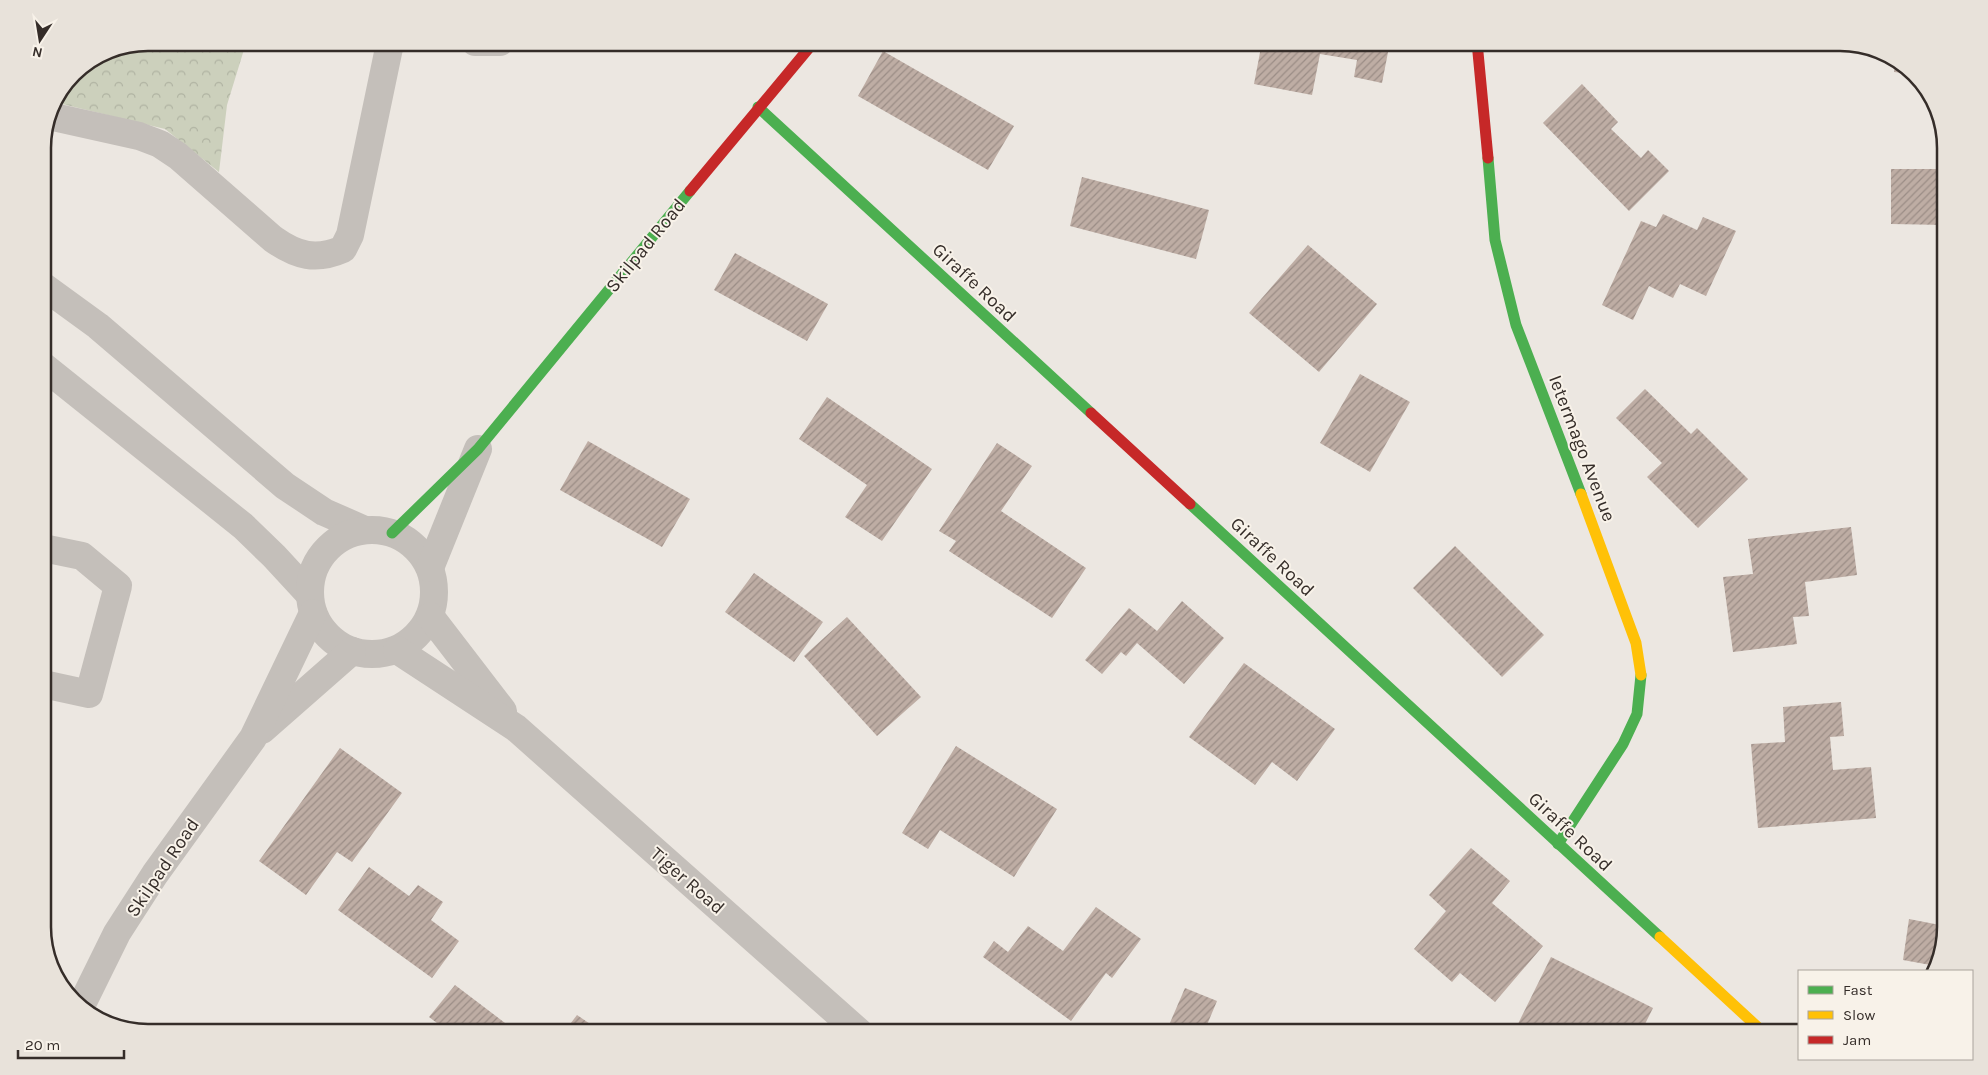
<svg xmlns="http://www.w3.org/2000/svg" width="1988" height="1075" font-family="Karla,sans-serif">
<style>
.park{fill:url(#park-crowns)}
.building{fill:url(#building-hatch)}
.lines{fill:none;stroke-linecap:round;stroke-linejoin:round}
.street{stroke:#c4bfba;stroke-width:28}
.fast{stroke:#4caf50;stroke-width:11}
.slow{stroke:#ffc107;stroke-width:11}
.jam{stroke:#c62828;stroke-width:11}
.labels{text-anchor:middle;stroke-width:4;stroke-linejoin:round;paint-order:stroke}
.street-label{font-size:19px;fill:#352d29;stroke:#f8f2e9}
.rim{fill:none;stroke:#352d29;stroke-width:2.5}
</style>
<defs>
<pattern id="park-crowns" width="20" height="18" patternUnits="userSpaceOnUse" patternTransform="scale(1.25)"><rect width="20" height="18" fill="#ccd0bc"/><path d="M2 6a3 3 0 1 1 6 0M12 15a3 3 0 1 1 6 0" fill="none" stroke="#b0b3a2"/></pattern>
<pattern id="building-hatch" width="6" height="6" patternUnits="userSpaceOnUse" patternTransform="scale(1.25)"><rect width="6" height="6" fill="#beada4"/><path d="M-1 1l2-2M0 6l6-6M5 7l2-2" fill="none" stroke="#9b8d86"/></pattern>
</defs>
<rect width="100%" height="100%" fill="#ece7e1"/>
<!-- park -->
<polygon class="park" points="149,43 246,43 227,105 219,172 165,129 54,102 74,73 108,50"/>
<!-- building -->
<g class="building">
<polygon points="1262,42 1390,42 1382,83 1354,77 1357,60 1320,54 1312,95 1254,84"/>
<polygon points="883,51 1014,126 988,170 858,96"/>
<polygon points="1896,62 1905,70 1910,74 1894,72"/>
<polygon points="1582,84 1618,122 1611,129 1641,158 1648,150 1669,171 1629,211 1543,123"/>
<polygon points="1891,169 1945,169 1945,225 1891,224"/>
<polygon points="1082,177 1209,210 1196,259 1070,226"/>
<polygon points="1663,214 1697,230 1703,217 1736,231 1706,296 1680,284 1673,298 1649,286 1633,320 1602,305 1641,221 1656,227"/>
<polygon points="1308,245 1377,304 1319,372 1249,313"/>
<polygon points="735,253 828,304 807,341 714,290"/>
<polygon points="1360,374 1410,402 1370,472 1320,443"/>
<polygon points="1645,389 1691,434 1697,428 1748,479 1698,528 1647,477 1662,463 1616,418"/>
<polygon points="827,397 932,469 882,541 845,517 867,485 799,439"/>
<polygon points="588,441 690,499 662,547 560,490"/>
<polygon points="997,443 1032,466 1001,511 1086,568 1052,618 949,551 956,541 939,531"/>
<polygon points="1851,527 1857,575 1805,582 1809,616 1793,617 1797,644 1733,652 1723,577 1753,574 1748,539"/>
<polygon points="1455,546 1544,635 1502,677 1413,588"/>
<polygon points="754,573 823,622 794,662 725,612"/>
<polygon points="1182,601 1224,638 1184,684 1137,643 1126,656 1121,652 1102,674 1085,660 1129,608 1157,631"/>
<polygon points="847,617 921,697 877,736 804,656"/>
<polygon points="1244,663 1335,729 1297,781 1272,762 1255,785 1189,737"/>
<polygon points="1841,702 1844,736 1830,737 1833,770 1871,767 1876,818 1758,828 1751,744 1785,742 1783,707"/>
<polygon points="956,746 1057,809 1014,877 940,830 928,849 902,833"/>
<polygon points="340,748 402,793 352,862 337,852 306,895 259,861"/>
<polygon points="1471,848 1510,881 1492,903 1543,946 1495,1002 1460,973 1452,982 1414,949 1446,911 1429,895"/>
<polygon points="369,867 409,896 418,885 443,902 431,920 459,941 432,978 338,910"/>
<polygon points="1096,907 1141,939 1112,978 1106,973 1071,1021 983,957 994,941 1008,952 1028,926 1063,951"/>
<polygon points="1909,919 1945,926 1936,966 1903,960"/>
<polygon points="1551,957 1653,1008 1641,1032 1514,1032"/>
<polygon points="455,985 513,1029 510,1032 436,1032 441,1026 429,1017"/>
<polygon points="1185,988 1217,1001 1204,1032 1166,1032"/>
<polygon points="577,1015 602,1032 564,1032"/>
</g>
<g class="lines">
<!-- street -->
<g class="street">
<polyline points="475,42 500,42"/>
<path d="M49 116 139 136 160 144 178 156 273 239C297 256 316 261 343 249L350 235 389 48 392 42"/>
<polyline points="43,286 98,326 285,486 324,512 365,530"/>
<polyline points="43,366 243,526 274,556 310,595"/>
<circle cx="372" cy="592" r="62"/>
<polyline points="43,548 82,556 118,586 89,694 43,684"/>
<polyline points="430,568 478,449"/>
<polyline points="430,616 503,711"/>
<polyline points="397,650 516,728 859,1032"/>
<polyline points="262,730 352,651"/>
<polyline points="82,1004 117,933 155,874 253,738 313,613"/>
</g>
<!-- fast -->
<g class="fast">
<polyline points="758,107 1091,413"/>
<polyline points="1488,158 1495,240 1516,325 1581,494"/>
<polyline points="1190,504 1660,937"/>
<polyline points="392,533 478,449 690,191"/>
<polyline points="1558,844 1623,744 1637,714 1641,675"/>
</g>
<!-- slow -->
<g class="slow">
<polyline points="1581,494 1636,643 1641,675"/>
<polyline points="1660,937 1763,1032"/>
</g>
<!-- jam -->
<g class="jam">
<polyline points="1477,42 1488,158"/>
<polyline points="690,191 814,42"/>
<polyline points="1091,413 1190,504"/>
</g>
</g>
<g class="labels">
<!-- street labels -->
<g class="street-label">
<text transform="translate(645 245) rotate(-51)" y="7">Skilpad Road</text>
<text transform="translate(975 282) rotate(43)" y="7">Giraffe Road</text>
<text transform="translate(1583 448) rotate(69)" y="7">Ietermago Avenue</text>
<text transform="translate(1273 556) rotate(43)" y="7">Giraffe Road</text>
<text transform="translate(1571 831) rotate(43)" y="7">Giraffe Road</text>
<text transform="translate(162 867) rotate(-56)" y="7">Skilpad Road</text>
<text transform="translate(688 880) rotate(41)" y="7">Tiger Road</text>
</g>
</g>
<!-- crop -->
<path d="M0 0H1988V1075H0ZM148 51H1840A97 97 0 0 1 1937 148V927A97 97 0 0 1 1840 1024H148A97 97 0 0 1 51 927V148A97 97 0 0 1 148 51Z" fill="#e8e2da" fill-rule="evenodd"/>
<path class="rim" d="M148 51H1840A97 97 0 0 1 1937 148V927A97 97 0 0 1 1840 1024H148A97 97 0 0 1 51 927V148A97 97 0 0 1 148 51Z"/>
<!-- legend -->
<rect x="1798" y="970" width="175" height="90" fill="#f8f2e9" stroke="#aaa39c"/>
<rect x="1808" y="986" width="25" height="8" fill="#4caf50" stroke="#aaa39c"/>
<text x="1843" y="995" font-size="15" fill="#352d29">Fast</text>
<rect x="1808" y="1011" width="25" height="8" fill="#ffc107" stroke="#aaa39c"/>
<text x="1843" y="1020" font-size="15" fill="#352d29">Slow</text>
<rect x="1808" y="1036" width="25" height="8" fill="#c62828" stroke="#aaa39c"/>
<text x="1843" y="1045" font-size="15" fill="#352d29">Jam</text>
<!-- north arrow -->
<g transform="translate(40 40) rotate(192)" stroke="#f8f2e9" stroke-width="4" paint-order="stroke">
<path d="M0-4L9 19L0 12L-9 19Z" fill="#352d29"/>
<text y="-8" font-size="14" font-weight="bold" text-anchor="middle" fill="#352d29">N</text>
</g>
<!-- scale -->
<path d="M18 1050v8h106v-8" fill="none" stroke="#352d29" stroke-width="2.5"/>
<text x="25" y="1050" font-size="15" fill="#352d29" stroke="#f8f2e9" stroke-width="4" paint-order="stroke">20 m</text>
</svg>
